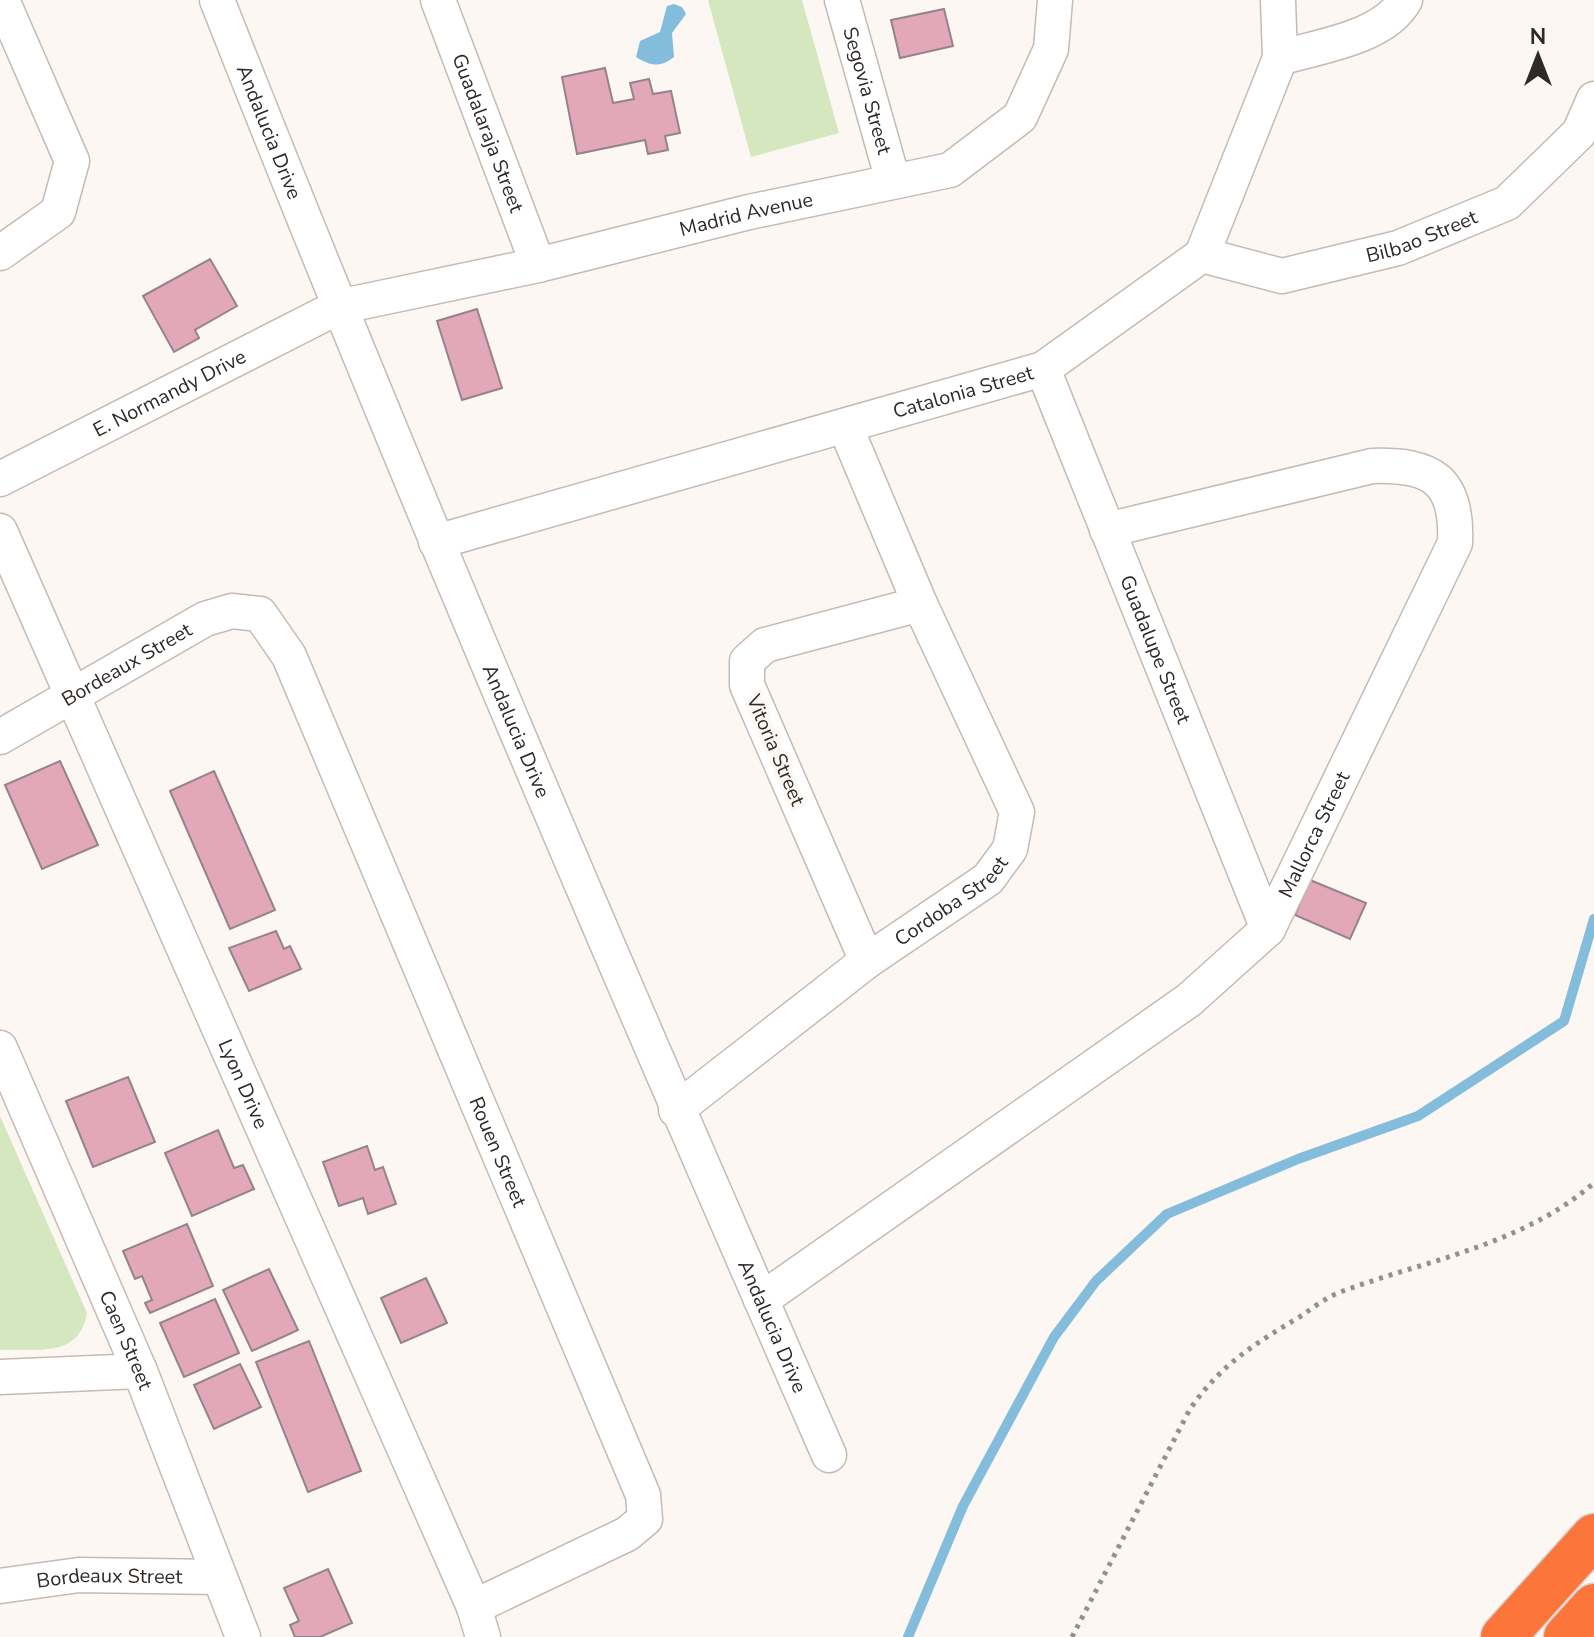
<svg xmlns="http://www.w3.org/2000/svg" width="1594" height="1637" font-family="'Nunito Sans',sans-serif">
<style>
.green{fill:#d4e7bf}
.water{fill:#84bcdb}
.lines{fill:none;stroke-linecap:round;stroke-linejoin:round}
.stream{stroke:#84bcdb;stroke-width:10}
.building{fill:#e2a7b8;stroke:#948489;stroke-width:2}
.minor-casing{stroke:#c8b9b2;stroke-width:37}
.motorway-casing{stroke:#d6d4d4;stroke-width:47}
.path{stroke:#96908c;stroke-width:5;stroke-dasharray:4 6;stroke-linecap:butt}
.minor{stroke:#fff;stroke-width:34}
.motorway{stroke:#fc763b;stroke-width:44}
.labels{text-anchor:middle;stroke-width:8;stroke-linejoin:round;paint-order:stroke}
.street-label{font-size:20px;fill:#302a27;stroke:#fdf7f3}
</style>
<rect width="100%" height="100%" fill="#fdf7f3"/>
<!-- green -->
<g class="green">
<polygon points="708,0 802,0 839,133 751,157"/>
<path d="M0 1116 87 1313C79 1359 38 1348 0 1350Z"/>
</g>
<!-- water -->
<path class="water" d="M674 4 682 7 686 14 672 33 674 57C660 68 651 66 636 57L640 41 660 32 667 6Z"/>
<g class="lines">
<!-- stream -->
<polyline class="stream" points="908,1637 963,1506 1054,1337 1096,1281 1167,1214 1298,1159 1418,1116 1564,1021 1594,919"/>
</g>
<!-- building -->
<g class="building">
<polygon points="944,9 953,46 900,58 891,20"/>
<polygon points="605,68 613,103 634,99 630,83 649,79 653,94 671,91 680,133 665,136 668,150 648,154 645,140 577,154 562,77"/>
<polygon points="210,259 237,306 195,330 199,338 174,352 143,296"/>
<polygon points="477,309 502,388 462,400 437,321"/>
<polygon points="60,761 98,845 42,869 5,785"/>
<polygon points="214,771 275,910 230,929 170,791"/>
<polygon points="1310,880 1366,903 1350,939 1295,915"/>
<polygon points="276,931 284,949 290,946 301,969 249,991 229,948"/>
<polygon points="128,1077 155,1142 93,1167 66,1101"/>
<polygon points="218,1130 234,1168 243,1165 254,1189 192,1216 165,1153"/>
<polygon points="367,1146 375,1170 383,1167 396,1204 368,1214 363,1198 339,1206 323,1162"/>
<polygon points="187,1224 213,1286 150,1313 145,1303 152,1300 142,1276 135,1279 123,1251"/>
<polygon points="269,1269 298,1330 252,1351 223,1290"/>
<polygon points="426,1278 447,1323 401,1343 381,1298"/>
<polygon points="215,1299 239,1353 184,1377 160,1323"/>
<polygon points="309,1341 361,1471 308,1492 256,1362"/>
<polygon points="240,1364 261,1407 214,1429 194,1385"/>
<polygon points="328,1569 352,1623 320,1637 295,1637 290,1625 299,1621 284,1588"/>
</g>
<g class="lines">
<defs>
<g id="minor">
<path id="s1" d="M217 0C410 490 618 973 829 1455"/>
<path id="s2" d="M438 0 538 265"/>
<path id="s3" d="M842 0 893 181"/>
<path d="M1280 58C1319 46 1384 38 1405 0"/>
<polyline points="0,253 58,212 72,161 2,0"/>
<path id="s4" d="M1202 255 1282 276 1398 248 1507 203 1579 133 1594 99"/>
<path id="s5" d="M1043 369 1268 929"/>
<path id="s6" d="M0 479 338 307 538 265 749 212 950 170 1020 117 1051 49 1055 0"/>
<path id="s7" d="M0 531 474 1607 483 1637"/>
<path id="s8" d="M436 542 1043 369 1202 255 1280 58 1278 0"/>
<path id="s9" d="M0 737 205 619 232 611 260 614 289 656 643 1495 645 1519 627 1534 474 1607"/>
<polyline points="867,961 747,685 747,661 765,645 920,604"/>
<path id="s10" d="M0 1048 140 1371 243 1637"/>
<path id="s11" d="M676 1110 867 961 988 879 1010 849 1017 812 920 604 845 426"/>
<path id="s12" d="M761 1300 1189 1000 1268 929 1455 543C1458 480 1432 464 1372 466L1107 530"/>
<polyline points="0,1377 140,1371"/>
<path id="s13" d="M0 1586 79 1575 218 1577"/>
</g>
<g id="motorway">
<polyline points="1503,1637 1594,1536"/>
<polyline points="1566,1637 1594,1606"/>
</g>
</defs>
<!-- minor casing -->
<use href="#minor" class="minor-casing"/>
<!-- motorway casing -->
<use href="#motorway" class="motorway-casing"/>
<!-- path -->
<path class="path" d="M1072 1637 1190 1409C1222 1363 1255 1344 1301 1316 1314 1307 1328 1296 1343 1291 1430 1259 1522 1245 1594 1183"/>
<!-- minor -->
<use href="#minor" class="minor"/>
<!-- motorway -->
<use href="#motorway" class="motorway"/>
</g>
<g class="labels">
<!-- street labels -->
<g class="street-label">
<text dy="7" stroke="none"><textPath href="#s3" startOffset="94">Segovia Street</textPath></text>
<text dy="7" stroke="none"><textPath href="#s1" startOffset="142">Andalucia Drive</textPath></text>
<text dy="7" stroke="none"><textPath href="#s2" startOffset="142">Guadalaraja Street</textPath></text>
<text dy="7" stroke="none"><textPath href="#s6" startOffset="798">Madrid Avenue</textPath></text>
<text dy="7" stroke="none"><textPath href="#s4" startOffset="228">Bilbao Street</textPath></text>
<text dy="7" stroke="none"><textPath href="#s6" startOffset="190">E. Normandy Drive</textPath></text>
<text dy="7" stroke="none"><textPath href="#s8" startOffset="548">Catalonia Street</textPath></text>
<text dy="7" stroke="none"><textPath href="#s5" startOffset="302">Guadalupe Street</textPath></text>
<text dy="7" stroke="none"><textPath href="#s9" startOffset="146">Bordeaux Street</textPath></text>
<text dy="7" stroke="none"><textPath href="#s1" startOffset="790">Andalucia Drive</textPath></text>
<text transform="translate(776 750) rotate(67)" y="7">Vitoria Street</text>
<text dy="7" stroke="none"><textPath href="#s12" startOffset="734">Mallorca Street</textPath></text>
<text dy="7" stroke="none"><textPath href="#s11" startOffset="346">Cordoba Street</textPath></text>
<text dy="7" stroke="none"><textPath href="#s7" startOffset="604">Lyon Drive</textPath></text>
<text dy="7" stroke="none"><textPath href="#s9" startOffset="882">Rouen Street</textPath></text>
<text dy="7" stroke="none"><textPath href="#s1" startOffset="1438">Andalucia Drive</textPath></text>
<text dy="7" stroke="none"><textPath href="#s10" startOffset="318">Caen Street</textPath></text>
<text dy="7" stroke="none"><textPath href="#s13" startOffset="110">Bordeaux Street</textPath></text>
</g>
</g>
<!-- north arrow -->
<g transform="translate(1538 56)" stroke="#fdf7f3" stroke-width="6" paint-order="stroke">
<path d="M0-6L14 30L0 20L-14 30Z" fill="#302a27"/>
<text y="-12" font-size="22" font-weight="bold" text-anchor="middle" fill="#302a27">N</text>
</g>
</svg>
